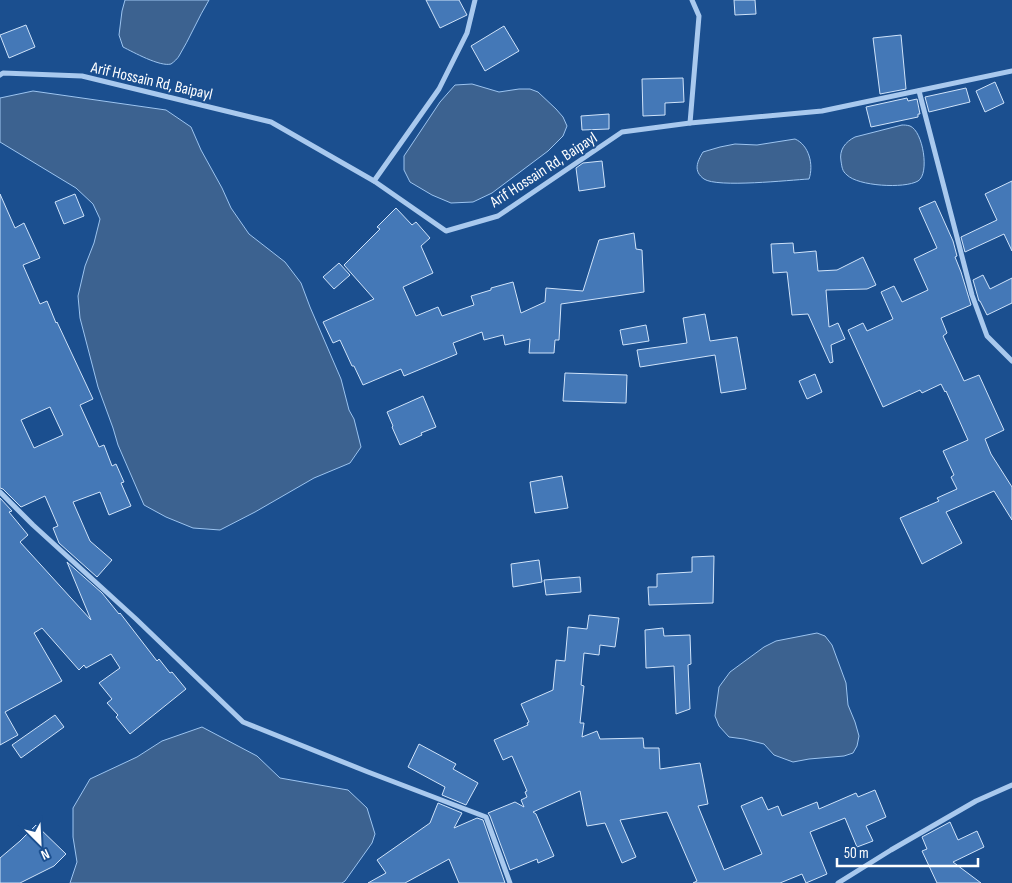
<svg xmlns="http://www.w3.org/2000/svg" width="1012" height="883" font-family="'Sofia Sans Condensed',sans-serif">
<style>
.water{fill:#3c6290;stroke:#9cc4f0}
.building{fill:#4478b7;stroke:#cfe3fa;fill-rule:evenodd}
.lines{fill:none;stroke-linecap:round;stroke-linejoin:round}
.minor{stroke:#a9c9ee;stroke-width:5}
.labels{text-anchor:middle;stroke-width:4;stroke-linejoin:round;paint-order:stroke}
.street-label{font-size:16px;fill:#fff;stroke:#1b4f8f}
</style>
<rect width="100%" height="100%" fill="#1b4f8f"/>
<!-- water -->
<g class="water">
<path d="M125 0H209C198 18 190 38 179 56 178 58 174 62 171 64 160 67 133 52 123 47L119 35 122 11Z"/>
<polygon points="472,84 499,92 519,89 530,89 538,92 556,109 563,117 567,126 563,136 548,151 492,193 473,202 451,203 432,195 410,182 404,170 404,156 440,102 455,85"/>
<polygon points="33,91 166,110 191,127 201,150 222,188 231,208 249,234 285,262 301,283 310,307 341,379 349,410 354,419 361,447 350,463 314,478 255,512 220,530 193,528 166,517 144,505 118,445 113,428 98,387 80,318 78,296 85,266 94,243 100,219 93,204 76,188 0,142 0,98"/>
<path d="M902 125C904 125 907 125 910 126 923 131 930 174 918 181 904 189 858 186 847 175 842 171 842 167 841 161 839 150 845 142 855 137Z"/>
<path d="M795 139C809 145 814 165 809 179 790 180 717 188 704 179 693 171 697 162 703 152L720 147 735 144 757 145Z"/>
<polygon points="817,633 825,636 832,645 846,683 848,705 855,722 859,736 857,746 853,753 844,756 809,759 793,762 774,755 764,744 744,739 729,737 719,726 715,716 719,687 730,672 764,647 776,641"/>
<polygon points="202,727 257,756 280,778 348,790 367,808 375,834 372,843 345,881 342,883 70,883 77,862 73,837 73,808 90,779 137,757 162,741"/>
</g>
<!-- building -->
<g class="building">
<polygon points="426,0 459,0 467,15 440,28"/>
<polygon points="734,0 755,0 756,14 735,15"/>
<polygon points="26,25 35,47 9,58 0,35"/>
<polygon points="504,26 519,51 485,71 471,46"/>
<polygon points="901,35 906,89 880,94 873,38"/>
<polygon points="683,78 684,102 665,103 665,115 643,116 642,79"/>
<polygon points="995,82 1004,103 985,112 976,91"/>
<polygon points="966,88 970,102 929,112 925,97"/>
<polygon points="907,98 908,101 917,99 920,114 918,114 918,117 871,127 866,107"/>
<polygon points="609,114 609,129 582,130 581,116"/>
<polygon points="602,161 605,187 579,191 576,168 583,163"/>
<polygon points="1012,181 1012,251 1004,234 965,252 961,237 997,220 985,194"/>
<path d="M0 194 15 228 24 223 40 258 23 265 40 304 47 301 56 323 57 322 93 399 80 405 99 447 104 445 112 466 116 464 124 482 121 483 131 506 109 515 100 492 73 502 90 541 112 560 97 577 59 543 53 528 58 526 45 496 21 507 3 489 0 488ZM50 407 63 435 34 448 21 420Z"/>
<polygon points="75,194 84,216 64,224 55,202"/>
<polygon points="935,201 953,241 957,256 955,257 961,272 971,305 941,318 947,333 943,336 964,381 979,375 1004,430 985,439 991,454 1012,487 1012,520 994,491 946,512 962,543 922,564 900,518 939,501 937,498 957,489 951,477 954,475 943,451 968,440 946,391 945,392 941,384 922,393 920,390 883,407 848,330 863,323 867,331 893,319 881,292 894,286 902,302 928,290 914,259 937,248 919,208"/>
<polygon points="396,208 412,225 416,222 430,238 421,246 433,273 403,287 416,316 438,307 442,316 474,305 471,296 491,290 491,288 513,282 521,313 545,302 546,288 583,291 599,240 634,233 636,249 642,250 644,292 561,304 559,340 555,340 554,353 529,353 530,339 505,345 503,335 484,340 482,332 453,343 457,354 404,376 401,369 363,385 354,366 352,366 340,340 333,343 323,322 374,299 344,265 380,229 377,227"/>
<polygon points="793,243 794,253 816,251 818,271 837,270 863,257 876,285 867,289 826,290 829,327 838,323 845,339 831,345 833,362 830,363 808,314 792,315 787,272 773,273 771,244"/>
<polygon points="339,263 350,275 334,289 323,277"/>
<polygon points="983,275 990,289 1012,278 1012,303 987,315 980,301 979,301 973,280"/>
<polygon points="705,314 710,341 737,337 746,389 721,393 715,355 640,367 637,350 687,343 683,318"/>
<polygon points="646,325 649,341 623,345 620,330"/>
<polygon points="565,373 627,375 626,403 563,401"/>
<polygon points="815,374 822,392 807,399 799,381"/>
<polygon points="423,396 436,427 421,433 422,435 400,445 392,427 393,426 387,412"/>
<polygon points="562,476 568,508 535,513 530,482"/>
<polygon points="0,498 12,511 9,512 28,535 20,542 91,620 67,562 102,593 119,614 120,613 157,661 159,659 170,673 172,672 186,689 130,734 116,717 118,715 107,703 112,699 99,683 120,668 111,654 86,668 84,665 79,670 42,628 34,633 62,681 5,712 18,735 0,745"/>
<polygon points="714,556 713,603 649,605 648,587 657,587 657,574 692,572 692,557"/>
<polygon points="539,560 542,582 513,587 511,564"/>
<polygon points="580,577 581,592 546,595 544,580"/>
<polygon points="589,615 619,618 615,647 600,645 599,655 584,653 581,685 584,686 580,723 584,723 582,737 597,731 600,739 643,738 644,748 659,748 660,769 700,763 708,804 698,806 724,870 762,854 741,806 762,797 768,810 778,806 782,816 817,802 819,809 856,793 858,797 875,790 886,817 866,826 873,841 857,847 845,818 810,832 827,874 806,883 802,874 780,883 693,883 697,881 667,812 620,820 636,857 622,863 605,823 587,826 580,791 533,812 536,814 554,856 538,863 537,859 510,870 490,816 488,813 515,802 524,807 521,800 527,797 525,792 527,791 512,756 503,760 494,740 528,725 527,723 529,722 521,704 553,690 556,660 565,661 568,627 587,629"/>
<polygon points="663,628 664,636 690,635 691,664 688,665 690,709 676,714 674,666 646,668 645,630"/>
<polygon points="55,715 64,727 21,758 12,745"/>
<polygon points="419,744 456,764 453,769 478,783 466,805 442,795 445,787 408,767"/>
<polygon points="438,803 462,813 454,828 477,818 483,820 505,883 459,883 449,859 405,883 368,883 386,873 377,860 430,823"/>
<polygon points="950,822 958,840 977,831 984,847 953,862 981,883 937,883 922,851 927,849 922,837"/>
<polygon points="36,825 66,854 54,866 20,883 0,883 0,858 20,841"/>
</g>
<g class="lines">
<!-- minor -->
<g class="minor">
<polyline points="0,75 3,73 82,76 271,122 374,181 446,231 498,216 622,132 690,123 822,111 1012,71"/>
<polyline points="919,91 972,295 987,336 1012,361"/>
<polyline points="690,123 699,16 692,0"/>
<polyline points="374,181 439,89 467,33 475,0"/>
<polyline points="0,492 33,525 136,619 243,722 368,772 486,817 510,883"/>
<polyline points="838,883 891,850 976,801 1012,785"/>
</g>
</g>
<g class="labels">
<!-- street labels -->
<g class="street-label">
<text transform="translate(152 80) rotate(13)" y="6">Arif Hossain Rd, Baipayl</text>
<text transform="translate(543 169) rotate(-33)" y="6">Arif Hossain Rd, Baipayl</text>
</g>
</g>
<!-- north arrow -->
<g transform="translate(40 843) rotate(156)" stroke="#1b4f8f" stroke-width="4" paint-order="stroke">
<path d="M0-4L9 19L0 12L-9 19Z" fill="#ffffff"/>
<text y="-8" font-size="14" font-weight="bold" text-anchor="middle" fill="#ffffff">N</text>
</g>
<!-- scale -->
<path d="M837 858v8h141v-8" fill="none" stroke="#ffffff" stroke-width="2.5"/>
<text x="844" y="858" font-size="15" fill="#ffffff" stroke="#1b4f8f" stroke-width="4" paint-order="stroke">50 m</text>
</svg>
